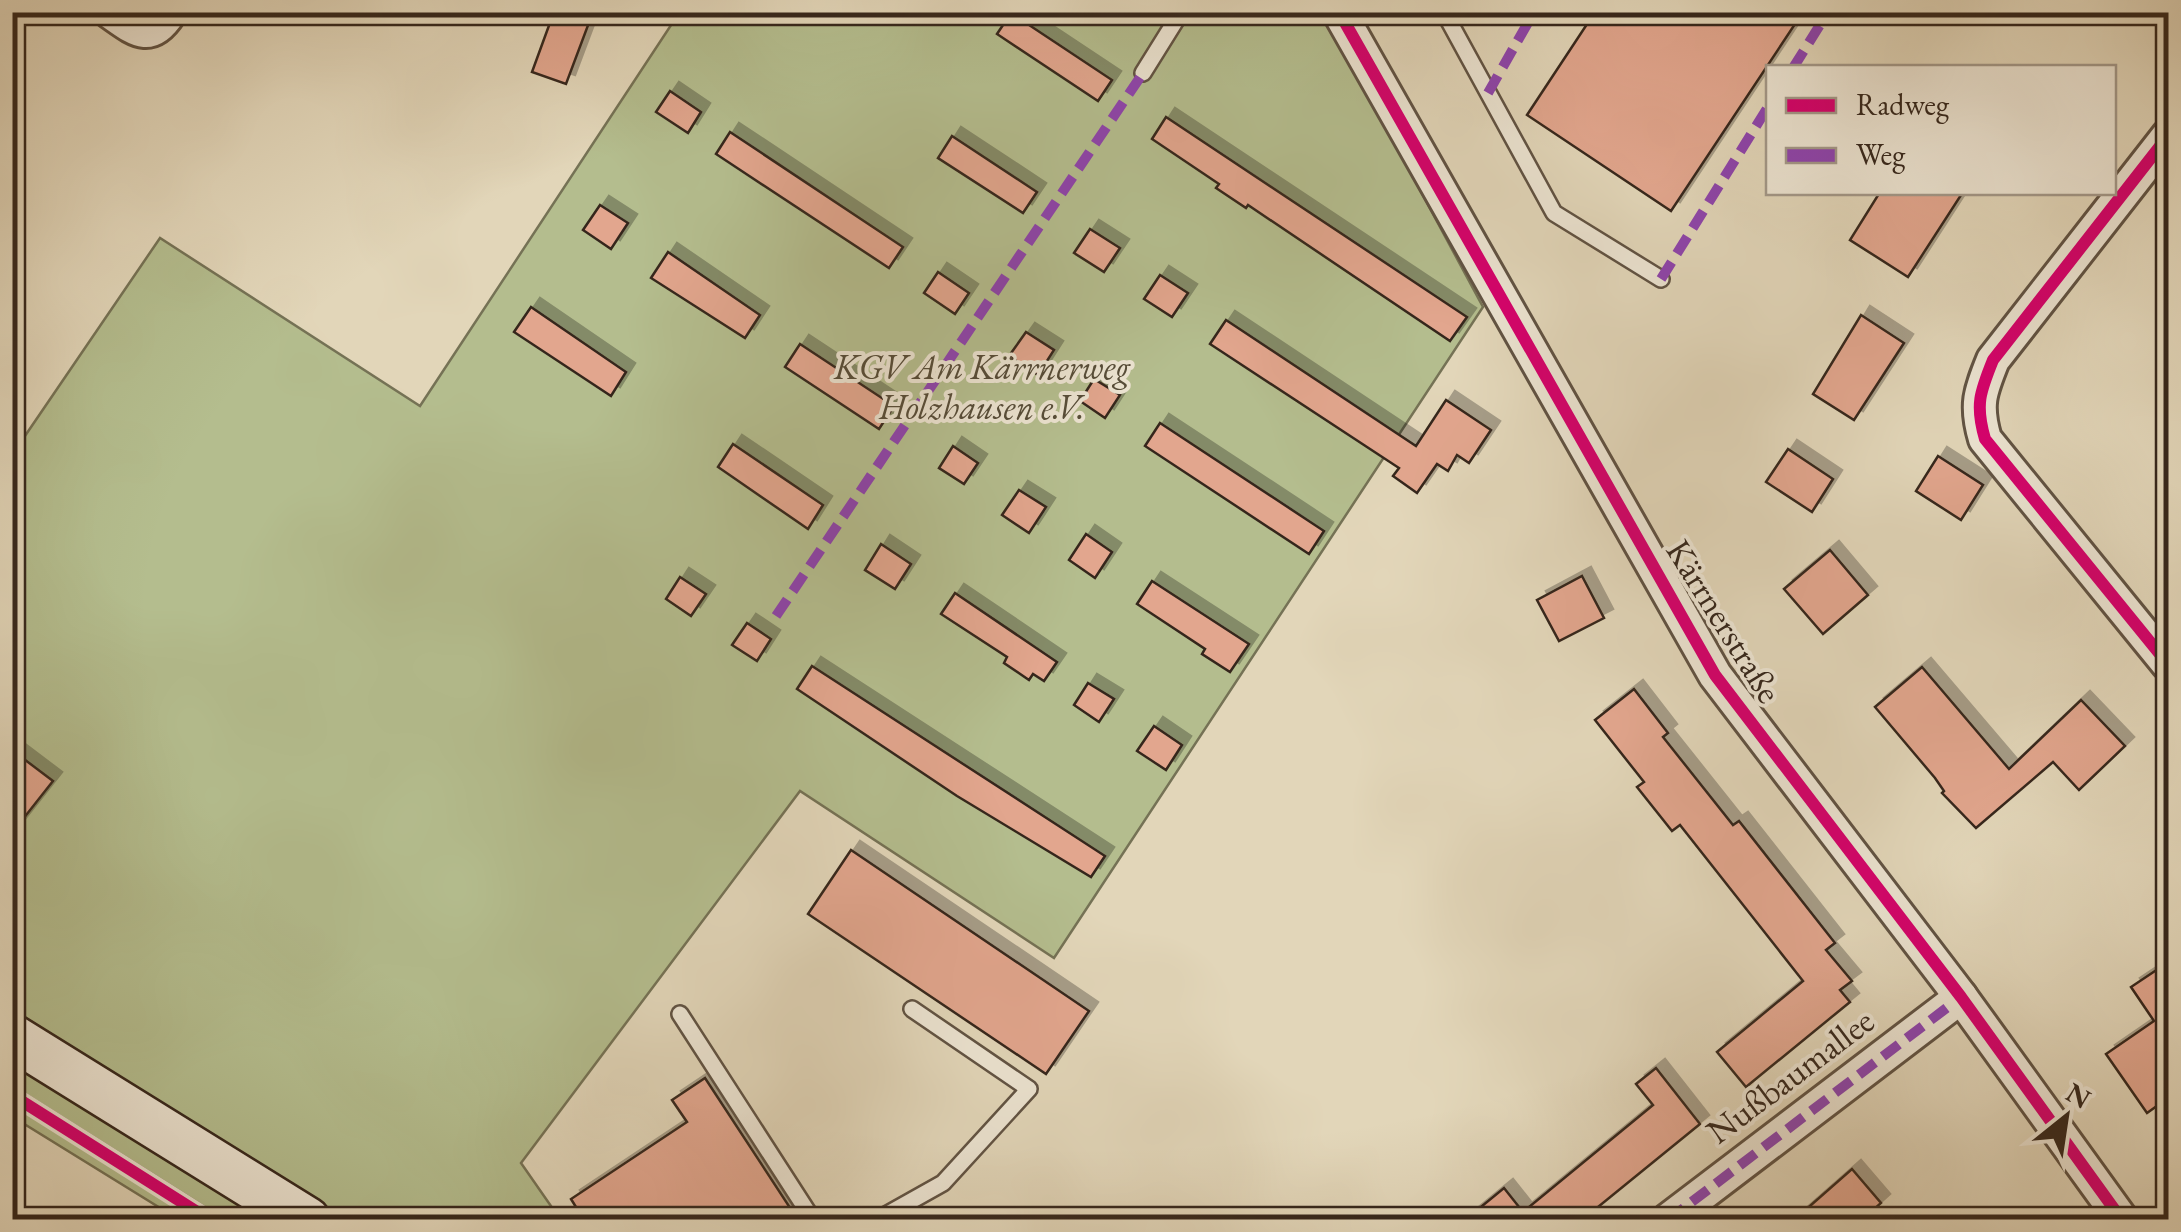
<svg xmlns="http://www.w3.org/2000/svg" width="2181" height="1232" font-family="'EB Garamond',serif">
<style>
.green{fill:#b4bd8e;stroke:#757255;stroke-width:2.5}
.building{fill:#e2a68e;stroke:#36271c;stroke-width:2.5;filter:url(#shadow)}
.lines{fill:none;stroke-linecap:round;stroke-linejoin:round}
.lane-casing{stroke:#615343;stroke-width:20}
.street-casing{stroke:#615343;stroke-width:38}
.secondary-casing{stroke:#36271c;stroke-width:50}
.lane{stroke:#ece4d2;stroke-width:15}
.street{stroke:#ece4d2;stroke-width:32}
.secondary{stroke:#ece4d2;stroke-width:45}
.quiet{stroke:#8e44ad;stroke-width:10;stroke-dasharray:20 10;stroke-linecap:butt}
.cycleway-casing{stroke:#ece4d2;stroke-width:19}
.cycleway{stroke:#d6006c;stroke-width:12}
.labels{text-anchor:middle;stroke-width:8;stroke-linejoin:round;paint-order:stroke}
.park-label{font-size:35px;font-style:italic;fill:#564c38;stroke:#ece4d2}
.street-label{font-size:35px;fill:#36271c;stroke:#ece4d2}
</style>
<defs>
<filter id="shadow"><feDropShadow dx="9" dy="-9" stdDeviation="0" flood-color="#0004"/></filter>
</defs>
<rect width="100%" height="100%" fill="#e2d6b9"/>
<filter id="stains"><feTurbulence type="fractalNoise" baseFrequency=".002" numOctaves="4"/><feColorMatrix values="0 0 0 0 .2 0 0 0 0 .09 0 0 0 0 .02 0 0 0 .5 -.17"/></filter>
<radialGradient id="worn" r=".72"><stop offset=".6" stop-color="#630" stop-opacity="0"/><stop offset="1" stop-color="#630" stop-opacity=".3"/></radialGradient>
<!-- green -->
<g class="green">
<polygon points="679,13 1325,13 1483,307 1054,958 800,791 521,1163 560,1219 341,1219 13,1010 12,455 160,238 420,406"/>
<polygon points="12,1055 279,1219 224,1219 13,1086"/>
<polygon points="12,1103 13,1103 198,1219 178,1219 13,1117"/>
</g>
<!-- building -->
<g class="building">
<polygon points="562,12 593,12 566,84 532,72 551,20 558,23"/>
<polygon points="1595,12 1803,12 1671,211 1527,115"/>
<polygon points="1011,13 1112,80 1098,101 997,34"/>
<polygon points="670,91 701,112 688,133 656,112"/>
<polygon points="1166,117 1467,317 1450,341 1248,205 1246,208 1216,188 1219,184 1152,139"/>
<polygon points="730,132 903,247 889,268 716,154"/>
<polygon points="952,136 1037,192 1023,213 938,158"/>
<polygon points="1880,192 1963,192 1908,277 1850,240"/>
<polygon points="600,205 628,223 611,249 583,230"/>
<polygon points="1090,229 1120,248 1104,272 1074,253"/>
<polygon points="668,252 760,315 745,338 651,278"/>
<polygon points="938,272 969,293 955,314 924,293"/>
<polygon points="1160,275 1188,293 1172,317 1144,299"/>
<polygon points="531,307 626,372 611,396 514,332"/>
<polygon points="1861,315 1904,343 1854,420 1813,394"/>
<polygon points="1226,320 1416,446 1446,400 1491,430 1469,463 1457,455 1448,471 1437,464 1417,493 1393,476 1399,468 1210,344"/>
<polygon points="1026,332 1054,350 1038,375 1009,356"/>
<polygon points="800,344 894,406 879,429 785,367"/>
<polygon points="1094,379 1120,395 1105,418 1080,401"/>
<polygon points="1160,423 1324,531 1309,554 1145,446"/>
<polygon points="733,444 823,505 808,529 718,467"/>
<polygon points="953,446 978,463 964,484 939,468"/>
<polygon points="1788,449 1833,479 1812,512 1766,482"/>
<polygon points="1938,456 1983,485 1961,520 1916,491"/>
<polygon points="1019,490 1046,507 1029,533 1002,515"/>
<polygon points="1086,534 1112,552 1095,578 1069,560"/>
<polygon points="881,544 911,564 895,589 865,570"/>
<polygon points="1830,550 1868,595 1823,634 1784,589"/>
<polygon points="1582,576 1604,618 1559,641 1537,600"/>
<polygon points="680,577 706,594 691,616 666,599"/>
<polygon points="1152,581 1249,644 1230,672 1202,654 1205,649 1137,604"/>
<polygon points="955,593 1057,662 1044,681 1033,674 1029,680 1004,663 1007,657 941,614"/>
<polygon points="747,623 771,639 757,661 732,645"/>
<polygon points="812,666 1105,856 1091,877 957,796 797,689"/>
<polygon points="1922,667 2009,769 2081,700 2125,746 2079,790 2053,762 1976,828 1942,793 1944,791 1935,778 1875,707"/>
<polygon points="1088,683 1114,699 1099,722 1074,705"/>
<polygon points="1634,689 1668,733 1663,737 1733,825 1739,821 1835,943 1826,950 1852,981 1840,990 1850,1002 1746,1087 1717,1052 1803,981 1680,825 1672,831 1637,787 1644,782 1595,720"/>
<polygon points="1154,726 1182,745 1166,770 1137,751"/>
<polygon points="12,750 53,781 12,833"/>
<polygon points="851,850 1089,1011 1046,1074 808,914"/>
<polygon points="2158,969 2168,985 2168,1098 2147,1113 2106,1054 2154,1021 2131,987"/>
<polygon points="1656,1068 1700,1124 1582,1220 1465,1220 1504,1188 1523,1212 1653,1105 1636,1084"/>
<polygon points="705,1078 798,1220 584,1220 571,1199 687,1122 672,1100"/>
<polygon points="1852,1169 1881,1203 1862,1220 1794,1220"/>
</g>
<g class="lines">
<defs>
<g id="lane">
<polyline points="1444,12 1554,213 1661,279"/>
<polyline points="1143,73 1181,12"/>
<polyline points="680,1014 813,1220"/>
<polyline points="877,1220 943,1183 1029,1089 912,1009"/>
</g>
<g id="street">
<path d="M110 12C136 30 150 44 170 12"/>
<polyline points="1339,12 1715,675 1961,997 2122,1220"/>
<path d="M2168 136 1993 360C1980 392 1975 405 1985 439L2168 664"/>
<polyline points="1668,1220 1961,997"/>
</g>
<polyline id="secondary" points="12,1037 307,1220"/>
</defs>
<!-- lane casing -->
<use href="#lane" class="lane-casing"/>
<!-- street casing -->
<use href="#street" class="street-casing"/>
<!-- secondary casing -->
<use href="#secondary" class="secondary-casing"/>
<!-- lane -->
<use href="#lane" class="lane"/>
<!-- street -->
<use href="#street" class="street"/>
<!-- secondary -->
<use href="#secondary" class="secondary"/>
<!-- quiet -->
<g class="quiet">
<polyline points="1793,68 1828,12"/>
<polyline points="1488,93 1534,12"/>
<polyline points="1661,279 1768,107"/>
<polyline points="776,616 1143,73"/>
<polyline points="1668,1220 1961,997"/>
</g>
<defs>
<g id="cycleway">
<polyline points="1339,12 1715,675 1961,997 2122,1220"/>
<path d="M2168 136 1993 360C1980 392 1975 405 1985 439L2168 664"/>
<polyline points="12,1095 210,1220"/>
</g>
</defs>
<!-- cycleway casing -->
<use href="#cycleway" class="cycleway-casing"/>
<!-- cycleway -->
<use href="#cycleway" class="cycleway"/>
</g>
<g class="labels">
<!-- park labels -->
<g class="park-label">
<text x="982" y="379">KGV Am Kärrnerweg<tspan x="982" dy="40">Holzhausen e.V.</tspan></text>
</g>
<!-- street labels -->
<g class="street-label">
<text transform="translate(1724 621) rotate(58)" y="12">Kärrnerstraße</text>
<text transform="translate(1790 1076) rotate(-37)" y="12">Nußbaumallee</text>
</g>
</g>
<!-- margin -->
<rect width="2181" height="1232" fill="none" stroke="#e2d6b9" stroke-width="50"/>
<rect x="15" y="15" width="2151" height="1202" fill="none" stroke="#36271c" stroke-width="5"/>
<rect x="25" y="25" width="2131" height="1182" fill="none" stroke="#36271c" stroke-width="2.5"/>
<!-- legend -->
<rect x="1766" y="65" width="350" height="130" fill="#ece4d2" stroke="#a39889" stroke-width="2.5"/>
<rect x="1786" y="98" width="50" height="15" fill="#d6006c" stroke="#a39889" stroke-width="2.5"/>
<text x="1856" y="115" font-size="30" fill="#36271c">Radweg</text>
<rect x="1786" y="148" width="50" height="15" fill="#8e44ad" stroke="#a39889" stroke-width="2.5"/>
<text x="1856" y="165" font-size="30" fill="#36271c">Weg</text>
<!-- north arrow -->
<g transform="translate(2066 1117) rotate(30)" stroke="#ece4d2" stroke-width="8" paint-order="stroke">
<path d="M0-8L18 38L0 25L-18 38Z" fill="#36271c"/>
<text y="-15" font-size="28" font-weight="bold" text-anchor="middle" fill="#36271c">N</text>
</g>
<rect width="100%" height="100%" filter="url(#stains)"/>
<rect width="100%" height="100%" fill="url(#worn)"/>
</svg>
